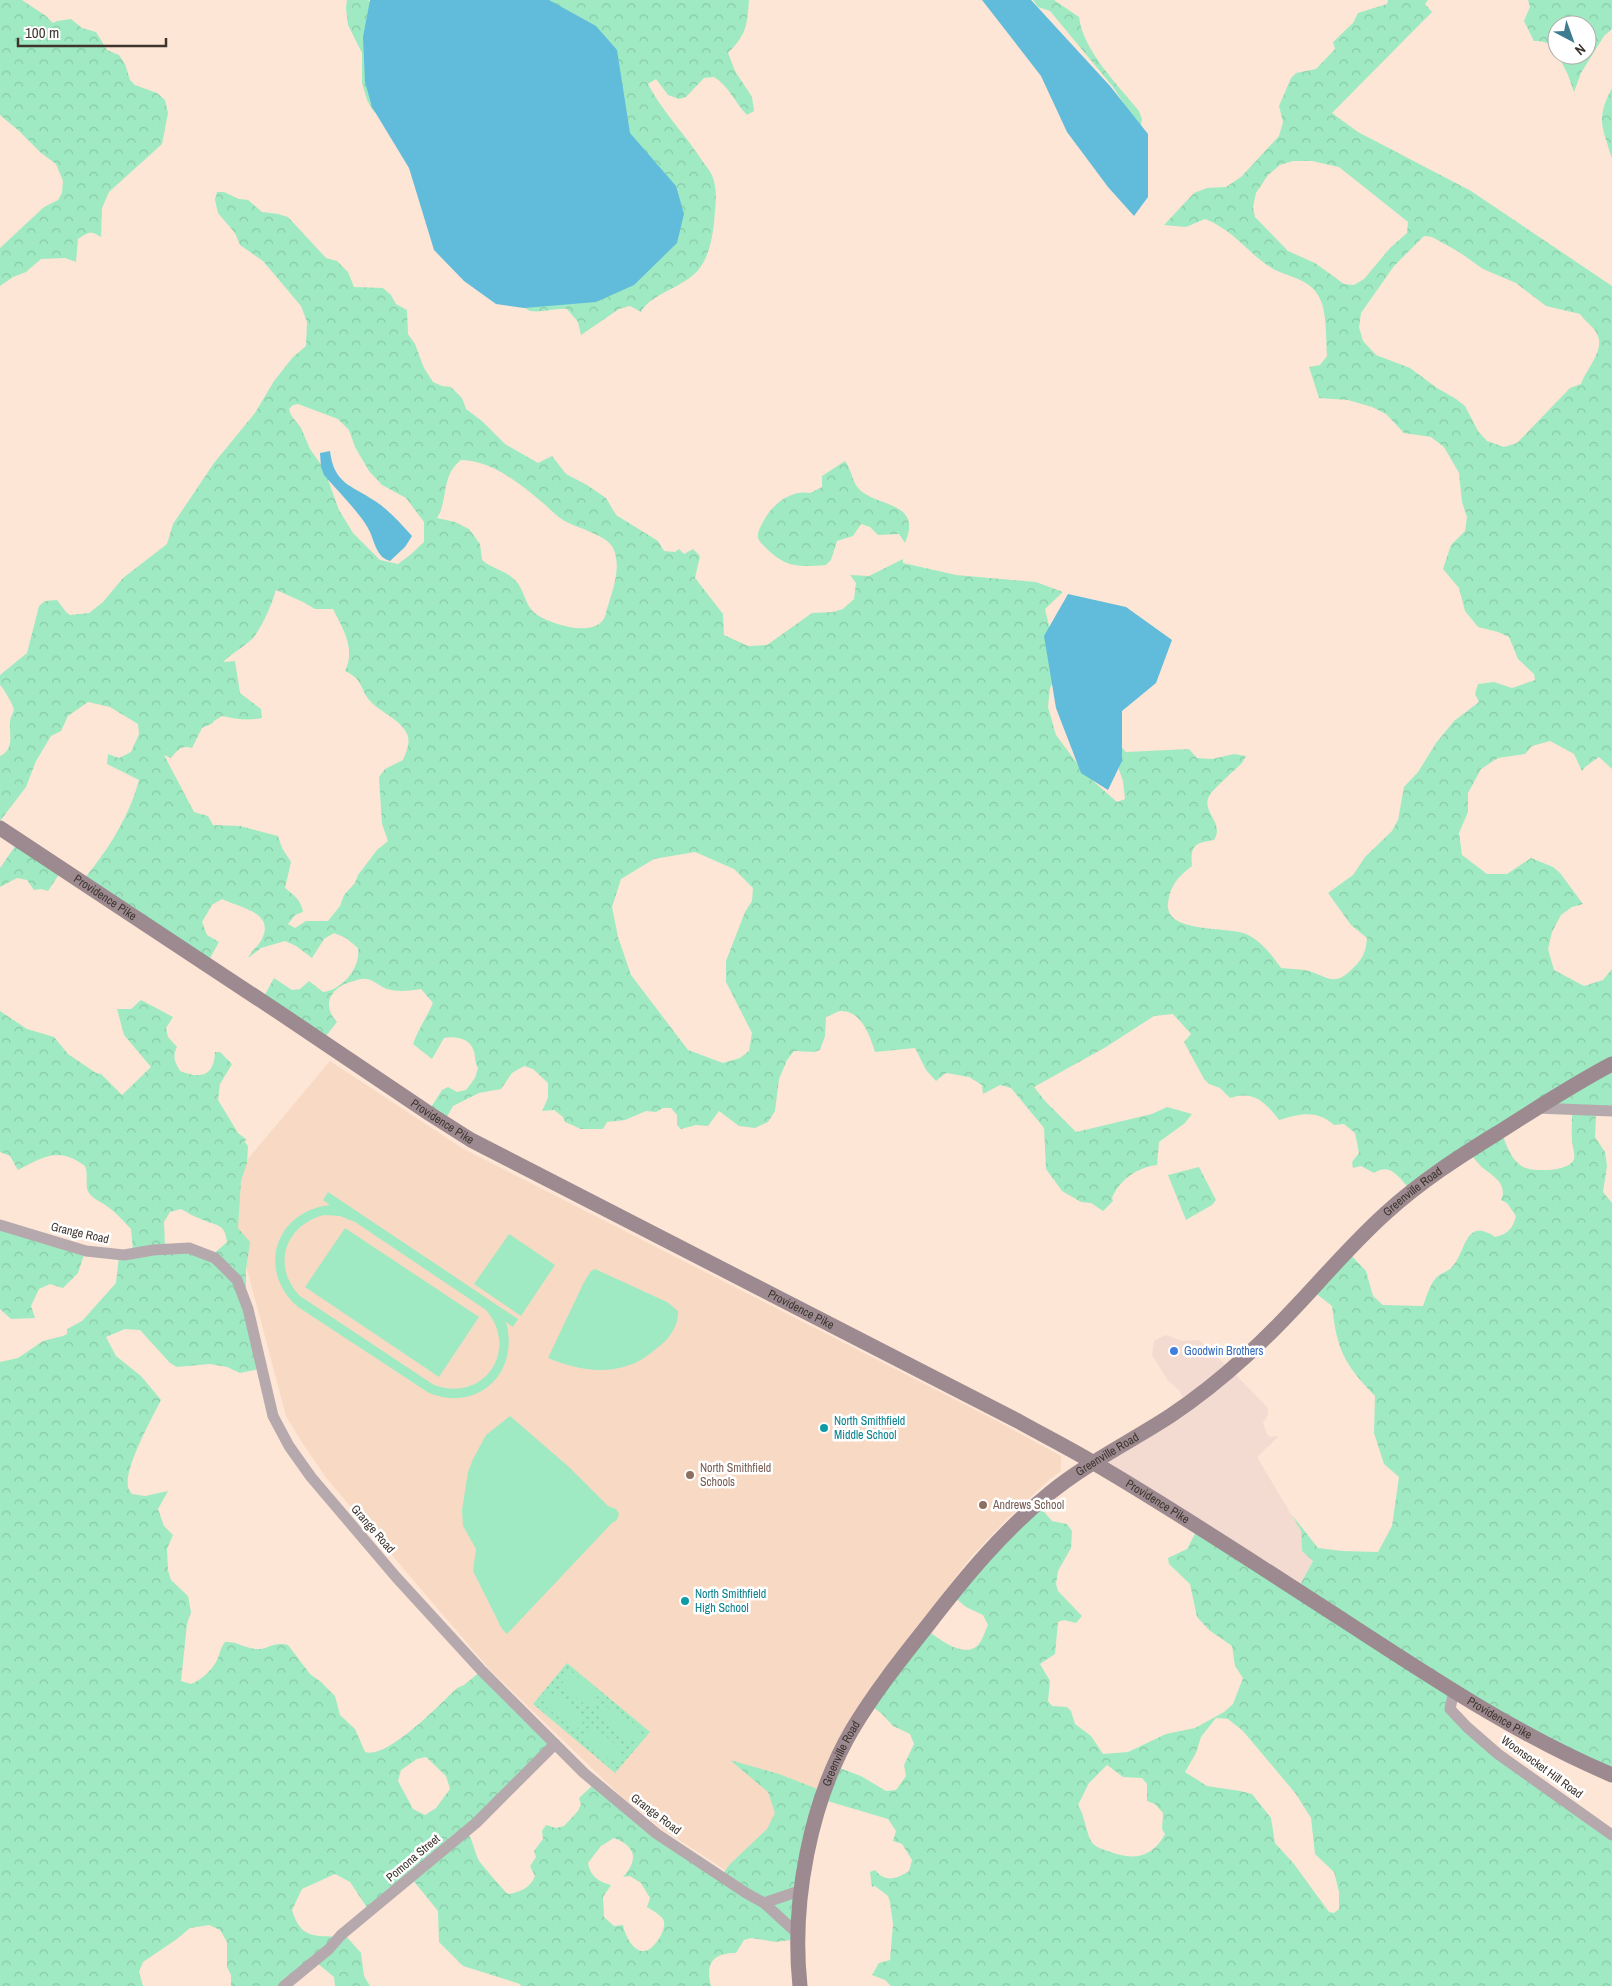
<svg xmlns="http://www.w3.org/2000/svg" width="1612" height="1986" font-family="'Archivo Narrow',sans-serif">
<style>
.commercial{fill:#f3dbd1}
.built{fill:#f8dac4}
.green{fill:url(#green-dots)}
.forest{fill:url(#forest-crowns);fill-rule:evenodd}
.pitch{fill:#9feac2;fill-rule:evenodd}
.water{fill:#61bcdc}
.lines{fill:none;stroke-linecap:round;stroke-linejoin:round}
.street{stroke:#b6a9ae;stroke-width:11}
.secondary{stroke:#9c8a90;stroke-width:15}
.shop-dot{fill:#3f7fe0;stroke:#fff;stroke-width:2}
.culture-dot{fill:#0f9aa8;stroke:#fff;stroke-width:2}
.education-dot{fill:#8d6e63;stroke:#fff;stroke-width:2}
.labels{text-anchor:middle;stroke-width:5;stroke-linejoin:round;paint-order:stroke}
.street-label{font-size:12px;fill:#3d342e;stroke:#fff}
.shop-label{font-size:12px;fill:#366cbe;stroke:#fff;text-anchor:start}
.culture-label{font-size:12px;fill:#0d838f;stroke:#fff;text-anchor:start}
.education-label{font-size:12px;fill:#785e54;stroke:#fff;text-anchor:start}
</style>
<defs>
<pattern id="green-dots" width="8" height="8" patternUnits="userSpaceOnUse" patternTransform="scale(1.25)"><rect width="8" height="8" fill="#9feac2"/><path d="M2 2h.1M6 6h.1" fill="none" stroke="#8ac9a7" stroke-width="1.8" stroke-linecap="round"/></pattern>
<pattern id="forest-crowns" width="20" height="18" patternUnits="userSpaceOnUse" patternTransform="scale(1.25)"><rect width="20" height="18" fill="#9feac2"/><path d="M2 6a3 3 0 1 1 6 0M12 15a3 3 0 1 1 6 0" fill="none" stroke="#8ac9a7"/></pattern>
</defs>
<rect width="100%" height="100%" fill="#fde6d5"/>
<!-- commercial -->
<polygon class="commercial" points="1165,1335 1183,1341 1199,1340 1232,1371 1268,1408 1268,1415 1263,1423 1267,1434 1270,1437 1279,1436 1257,1457 1301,1531 1302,1551 1313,1560 1297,1590 1109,1472 1103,1458 1186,1405 1179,1390 1168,1381 1152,1355 1154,1341"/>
<!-- built -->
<polygon class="built" points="330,1061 462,1148 995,1420 1061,1456 1061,1471 1049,1480 1007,1519 971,1557 883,1672 809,1813 763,1895 664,1830 623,1798 490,1670 327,1479 303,1444 286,1416 225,1186"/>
<!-- green -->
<polygon class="green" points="567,1663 650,1732 615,1773 533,1704"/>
<!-- forest -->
<g class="forest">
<path d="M0 0H22L46 16 53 23 57 21 71 19 82 28 96 32 107 50 119 55 125 64 130 80 135 85 157 93 165 100 168 113 162 144 109 192 102 208 101 237C91 230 88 232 78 239L76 262 65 258 41 259 26 272 13 277 0 286V248L44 207 58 200 62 193 63 181 56 164 41 153 19 131 0 115Z"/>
<path d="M347 0H368L373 5 376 0H749C747 25 747 34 728 53L735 71 752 97 754 111 747 115C735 103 729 86 714 77L704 78 686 97 679 99 668 95 656 79 648 84C662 111 684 133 701 159 704 164 711 171 713 178 718 192 715 208 714 223 712 240 709 256 699 269 684 288 651 293 641 312L630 306 619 309 581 335 578 322 567 309C554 308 543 313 530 311L471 277 402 121 374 112 367 100 362 83V53L348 25 346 8Z"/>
<path d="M1033 0H1054L1079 17C1083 51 1119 86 1139 111L1142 119 1140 128 1113 87 1050 11 1038 7Z"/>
<path d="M1388 0H1428L1425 4 1432 12 1332 113 1358 132 1471 191 1612 286V769L1599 757 1585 767 1582 771 1574 754 1550 741 1532 746 1525 754 1498 758 1481 769 1468 793V812L1459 833 1462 855 1487 874H1507L1531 858 1553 867 1560 873 1583 904 1572 907 1561 915 1552 932 1548 949 1554 970 1584 986 1603 980 1612 969V1111L1596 1113 1595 1137 1605 1152 1607 1166 1603 1192 1612 1203V1775L1457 1694 1451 1709 1466 1727 1612 1835V1986H891L885 1980 872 1975 879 1963 890 1960 893 1924 890 1902 888 1896 875 1886 872 1887 870 1872 875 1870C885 1883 897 1879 909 1871L912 1860 902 1844 893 1841 896 1831 888 1819 824 1800 798 1939 776 1942 751 1938 744 1940 736 1953C713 1953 705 1963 711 1986H521L520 1984 463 1966 439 1942 438 1911 412 1879 370 1912 350 1882 335 1874 302 1889 292 1910C301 1940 315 1935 341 1937L345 1935 361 1953 364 1976 370 1986H335L334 1977 317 1963 282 1986H231V1975L227 1967V1942L220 1930 209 1925 190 1928 177 1939 143 1962 139 1972 143 1986H0V1362L18 1358 43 1341 63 1336 67 1334V1329L82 1321 116 1283 119 1256 133 1251 131 1229C124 1222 117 1213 108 1207 102 1202 94 1200 89 1193 84 1186 89 1175 85 1166 58 1146 44 1157 18 1170L10 1156 0 1152V1011L27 1029 54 1037 68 1054 96 1073 101 1074 122 1095 151 1067 124 1035 117 1009H131L141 1000 173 1017 166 1028 168 1037 177 1047C172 1057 175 1062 180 1071 200 1079 214 1077 215 1052H220L232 1064 220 1084 218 1100 238 1133 247 1140 244 1141 248 1146 247 1163 241 1181 238 1228 250 1242 246 1270V1302L259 1369 240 1373 227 1367 210 1364 177 1367 170 1363 140 1330 125 1329 106 1337 116 1356 141 1376 161 1400C152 1418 124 1468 128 1487 128 1489 130 1491 132 1494L145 1496 168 1491 158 1509 164 1526 173 1535 167 1549 168 1570 171 1580 188 1596 191 1612 187 1624 181 1681 191 1684C201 1680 211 1671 216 1662 220 1655 220 1648 225 1642 237 1641 244 1648 256 1649 268 1650 273 1641 288 1645L310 1674 321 1682 335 1696 340 1715 355 1729 365 1752C387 1760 441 1703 457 1688L464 1685 481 1671 554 1743 468 1833C473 1842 474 1849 478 1859 479 1862 505 1892 508 1894 521 1892 530 1888 535 1876L530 1866 536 1857 534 1851 543 1839 542 1831 546 1825 556 1828 564 1826 578 1811 581 1804 579 1798 594 1784 721 1876 730 1864 767 1829 775 1813 768 1792 730 1760 779 1774 825 1792 837 1767 861 1776 886 1791 896 1790 906 1776 904 1765 914 1744 910 1734 893 1726 882 1714 870 1705 927 1630C939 1639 963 1658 977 1646 982 1642 985 1631 988 1625L983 1615 966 1607 953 1596 1039 1506 1052 1521 1067 1524 1072 1531 1071 1548 1058 1571 1056 1584 1058 1591 1082 1616 1076 1623 1064 1620 1058 1622 1055 1654 1040 1664 1050 1681 1048 1701 1052 1706 1067 1707 1071 1711 1075 1724 1091 1736 1103 1754 1128 1752 1166 1734 1195 1728 1224 1712 1233 1704 1243 1678 1235 1666 1232 1646 1209 1630 1197 1617 1190 1584 1169 1564 1168 1558 1187 1549 1198 1528 1297 1590 1313 1561 1302 1551 1301 1531 1292 1515 1318 1548 1342 1551 1378 1552 1392 1526 1399 1477 1384 1464 1374 1433 1375 1396C1344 1364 1337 1350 1332 1306L1313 1291 1347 1251 1366 1271 1373 1296 1383 1305 1423 1306C1426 1298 1430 1284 1436 1278 1440 1273 1448 1272 1452 1267 1467 1251 1464 1217 1495 1237 1508 1234 1513 1228 1516 1216L1507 1203 1501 1200C1508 1184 1494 1177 1483 1168 1479 1165 1474 1158 1470 1153L1411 1190C1398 1178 1392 1162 1374 1173L1361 1166 1353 1168 1352 1162 1359 1153 1355 1133 1344 1124 1334 1125C1316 1109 1300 1114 1279 1120 1265 1102 1254 1090 1230 1098L1220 1088 1209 1084 1204 1079 1184 1042 1191 1034 1173 1014 1154 1016 1106 1047 1034 1087 1045 1101 1076 1132 1152 1114 1167 1107 1192 1114 1185 1123 1159 1142 1157 1165C1138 1167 1119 1180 1112 1198L1113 1201 1103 1211 1091 1203 1081 1202 1062 1191 1046 1169 1044 1128 1011 1088 1000 1085 983 1094 982 1085 969 1077 946 1073 936 1081 926 1070 915 1048 875 1052C870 1036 862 1011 841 1011 837 1011 830 1016 826 1017L825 1036 820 1050 814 1052 794 1051 787 1060 779 1079 775 1111 768 1122 755 1128 739 1126 719 1111 708 1126 696 1125 681 1129 677 1125V1115L671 1108H663L656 1112 646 1111 625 1120 607 1122 603 1129H581L565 1122 563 1117 554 1110 542 1111 548 1098V1083L533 1069 524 1066 512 1073 501 1089 479 1093 453 1106 444 1122 428 1112 442 1090 448 1087 457 1092 466 1090 475 1078 478 1068C474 1061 476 1055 473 1049 469 1038 454 1036 444 1038L432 1059 413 1044C418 1030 426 1018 433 1003L421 989C410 991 397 992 387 989 380 987 373 979 366 979 362 978 358 980 354 981 332 986 320 1004 337 1022L322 1041 262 1000 274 978 292 990 300 989 309 981 323 992C343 990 361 967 358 948L346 938 334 933 324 939 312 958 296 946 285 941 261 948 248 958C251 951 258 947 262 939 275 912 240 908 222 899L212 905 202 922 207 935 219 942 208 962 84 879C108 850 129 817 139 780L107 764 108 754 119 758 131 752 139 734 138 724 110 707 88 702 68 716 61 731 51 736 36 761 26 787 0 821V756C15 749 9 734 10 722 10 718 13 713 14 710 13 704 4 689 0 685V675L27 653 39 606 45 601 57 600 66 612 70 615 89 613 103 602 123 578 167 544 173 524 214 463 255 413 274 381 293 357 306 346 307 322 301 306 263 261 240 245 235 233 218 213 215 200 217 192H224L239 199 248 200 262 212 278 214 288 217 326 258 337 261 348 272 354 287 383 288 391 295 396 304 407 310 408 334 415 344 424 368 433 382 442 386 451 387 462 398 466 409 482 421 505 444 538 463 552 456 566 474 587 485 606 498 616 515 658 541 664 551 675 552 679 549 684 554 693 549 700 556 695 578 723 614 724 635 748 646 767 645 812 613 833 612 843 609 854 599 856 583 850 575 869 576 903 559V563L956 575 1036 582 1063 592 1045 609 1051 634 1056 676 1050 688 1048 707 1056 735 1085 774 1117 802 1125 799 1123 781 1117 764 1116 741 1126 752 1189 749 1197 758 1212 759 1234 754 1246 756 1242 763C1235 770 1214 788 1209 796 1201 813 1225 822 1214 840 1195 843 1190 845 1192 866 1179 876 1170 885 1168 903 1164 934 1227 926 1246 934 1260 940 1273 956 1281 968 1289 969 1297 969 1305 970 1327 975 1333 989 1353 968 1363 959 1366 951 1367 938L1351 925 1328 893 1353 875 1365 857 1392 831 1398 820 1404 787 1418 772 1436 743 1454 721 1479 702 1475 694 1478 684 1494 682 1512 688 1535 680 1534 674 1518 659 1509 637 1498 632 1478 627 1465 611 1459 588 1443 569 1451 545 1465 531 1467 517 1462 502 1459 473 1444 447 1431 437 1404 433 1386 414 1372 407 1348 400 1319 398 1309 367 1320 365 1327 356C1326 340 1327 313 1320 299 1311 278 1288 278 1270 267 1247 252 1232 229 1205 219L1186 227 1164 225 1194 193 1207 188 1226 187 1241 177 1279 136 1283 122 1279 106 1291 78 1296 73 1316 69 1335 49 1333 42 1353 23 1358 13 1387 4ZM1293 161H1312L1339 167 1408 222 1407 233 1390 248 1364 279 1354 285 1344 284 1315 263 1288 251 1255 217 1253 207 1256 193 1268 175 1280 165ZM1424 236 1432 237 1459 252 1483 269 1516 283 1546 306 1580 314C1585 321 1596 329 1598 336 1604 351 1586 370 1581 384L1570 388 1517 443 1504 447 1487 441 1478 431 1465 406 1456 399 1437 388 1410 368 1376 355 1363 341 1359 327 1361 313 1394 266ZM298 404 338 419 349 430 355 447 369 471 382 485 406 498 424 522V542L410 555 398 564 380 560 353 533 339 510 324 469 310 449 301 428 291 415 289 409 293 405ZM461 460C493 461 519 483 543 503 549 508 556 516 563 520 576 528 609 535 614 550 621 569 613 588 608 606 606 610 606 617 603 620 591 637 550 624 536 614 524 605 525 589 514 579 506 571 493 569 482 560L480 544 469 529 455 522 437 518C449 499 440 477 461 460ZM276 590 303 602 315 609H333C343 629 356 649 345 671 366 681 358 689 372 703 382 713 401 720 407 734 411 742 406 752 403 760L385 769 379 777 382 824 388 841 377 850 358 875 355 883 344 895 340 906 328 921H306L295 928 288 924 295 915 303 912C301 900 294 895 285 888L291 862 282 848 278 836 240 826 213 825 208 816 194 812 164 755 171 758C178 750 181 745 192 748L202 728 213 723 214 721 222 716C235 719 249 721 262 718L261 709 240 693 235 661 223 662C232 653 247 645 254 637 264 623 271 606 276 590ZM695 852 734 869 753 888 752 901 745 912 726 961V982L752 1033 749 1051 740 1058 723 1063 688 1050 631 975 618 937 612 907 621 879 654 859ZM1541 1108 1572 1113C1572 1125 1571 1136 1573 1148 1574 1152 1575 1156 1574 1159 1570 1172 1533 1172 1523 1167 1511 1160 1507 1146 1502 1134ZM181 1209C188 1213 195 1217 203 1220 218 1226 225 1224 227 1242L210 1257 165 1248 164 1222 170 1212ZM1216 1718 1228 1719 1243 1731 1296 1794 1311 1818 1315 1854 1334 1872 1339 1892V1909L1334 1913 1329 1912 1294 1864 1275 1843 1271 1818 1252 1794 1240 1791 1207 1786 1185 1772 1196 1753 1201 1737ZM426 1757 446 1776 450 1789 436 1808 425 1815 413 1809 398 1781 401 1770 417 1759ZM1107 1765 1123 1777 1142 1778 1147 1784V1801L1155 1804 1163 1813 1162 1829 1165 1834C1151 1860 1131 1860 1108 1851 1102 1849 1094 1847 1091 1841 1085 1829 1085 1816 1078 1805L1089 1783ZM614 1838C637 1847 638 1860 623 1877L630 1876 641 1883 650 1898 647 1907C652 1910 659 1914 663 1919 668 1928 656 1946 648 1950 635 1956 625 1936 623 1925L614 1926 604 1917 603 1897 611 1885C599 1882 590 1876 588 1863L601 1846Z"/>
<path d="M1528 0H1612V29L1604 36 1581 73 1574 92 1568 75 1558 55H1587V25H1557V53C1552 43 1545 41 1534 41L1524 21 1530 7Z"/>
<path d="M1612 88V159C1603 127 1595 120 1612 88Z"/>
<path d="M845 461C852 470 852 484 861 491 883 508 922 503 905 543L899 534 878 535 870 527 861 524 853 536 837 541 831 560 826 565C799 567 786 568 766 548 762 544 757 540 758 535 758 532 760 527 762 524 770 506 790 489 810 493L822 487V476Z"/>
<polygon points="20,839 64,867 48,891 41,889 34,890 27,880 17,878 0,887 0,868"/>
<polygon points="1199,1167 1216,1200 1212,1205 1186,1220 1168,1175"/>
<polygon points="0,1225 85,1252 78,1273 63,1288 50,1284 39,1289 31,1306 35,1318 11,1319 0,1309"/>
</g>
<!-- pitch -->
<g class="pitch">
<path d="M328 1192 518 1319 513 1327 506 1322C520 1373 478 1413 429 1393L298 1307C256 1271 275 1211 330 1205L323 1200ZM324 1215 340 1216 355 1222 486 1310C520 1350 484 1403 434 1385L300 1296C271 1266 285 1225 324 1215Z"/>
<polygon points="345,1228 479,1317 439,1377 305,1287"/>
<polygon points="509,1234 555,1265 521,1316 474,1284"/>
<path d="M595 1269 667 1302 678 1311C679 1323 671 1337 661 1345 654 1350 647 1357 639 1361 610 1376 576 1370 548 1358L584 1282 591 1271Z"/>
<polygon points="510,1416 569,1467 608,1506 616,1509 619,1514 617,1520 612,1523 507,1634 502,1629 473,1571 476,1549 463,1526 462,1510 468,1472 473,1459 486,1435"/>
<polygon points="565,1671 569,1675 572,1672 598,1695 596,1697 601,1701 595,1708 590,1705 588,1707 561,1685 563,1682 559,1678"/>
<polygon points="548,1692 552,1696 554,1693 581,1715 579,1718 583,1722 577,1729 573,1725 571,1728 544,1705 546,1702 542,1699"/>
<polygon points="606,1706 611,1710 613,1707 640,1729 638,1732 642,1736 636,1743 632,1739 629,1742 603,1719 605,1716 600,1713"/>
<polygon points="589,1727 593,1730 596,1728 622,1750 620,1753 625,1757 619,1764 614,1760 612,1762 585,1740 587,1737 583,1733"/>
</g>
<!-- water -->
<g class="water">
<polygon points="370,0 549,0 596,26 617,50 630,133 676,186 684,214 677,243 634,285 596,302 524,308 496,304 464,281 434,250 409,168 372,107 365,82 363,37"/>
<polygon points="982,0 1031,0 1110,86 1148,134 1148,197 1134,216 1108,187 1067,132 1041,76"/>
<path d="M330 451C334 484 351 485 375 501 389 510 400 523 412 536L405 547 390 561C376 557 375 542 369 530 361 514 336 489 324 475L321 467 320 453Z"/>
<polygon points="1068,594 1126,607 1172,640 1156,683 1122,711 1122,761 1108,790 1081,773 1056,708 1044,636"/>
</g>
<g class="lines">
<!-- street -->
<g class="street">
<polyline points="1536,1108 1612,1111"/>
<polyline points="0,1225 86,1251 124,1255 153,1250 189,1248 215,1258 237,1280 248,1309 273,1416 289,1446 311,1477 396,1577 482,1671 584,1773 657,1834 746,1893 764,1903 799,1935"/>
<polyline points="1454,1691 1450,1709 1467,1727 1498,1754 1612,1835"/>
<polyline points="764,1903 802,1890"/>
<polyline points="284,1986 329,1949 341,1935 476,1823 555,1744"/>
</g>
<!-- secondary -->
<g class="secondary">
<path id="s1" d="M0 828 280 1013 430 1114 471 1140 1018 1421C1043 1435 1069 1448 1094 1463 1178 1512 1259 1566 1340 1618 1428 1675 1515 1734 1612 1775"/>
<path id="s2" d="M800 1986C791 1903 810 1802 852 1730 874 1693 901 1659 928 1625 965 1577 1003 1531 1050 1493 1087 1463 1130 1442 1170 1416 1197 1398 1222 1378 1246 1356 1296 1312 1336 1258 1386 1213 1420 1182 1457 1158 1496 1134 1534 1110 1572 1085 1612 1064"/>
</g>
</g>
<!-- markers -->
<circle class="shop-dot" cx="1174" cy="1351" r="5"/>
<g class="culture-dot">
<circle cx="824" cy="1428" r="5"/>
<circle cx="685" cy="1601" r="5"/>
</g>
<g class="education-dot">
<circle cx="690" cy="1475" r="5"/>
<circle cx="983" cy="1505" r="5"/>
</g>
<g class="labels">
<!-- street labels -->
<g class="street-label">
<text dy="4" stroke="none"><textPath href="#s1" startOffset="126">Providence Pike</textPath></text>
<text dy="4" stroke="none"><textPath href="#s1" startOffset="531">Providence Pike</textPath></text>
<text dy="4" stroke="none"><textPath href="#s2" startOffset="1049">Greenville Road</textPath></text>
<text transform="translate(80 1233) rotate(13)" y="4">Grange Road</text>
<text dy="4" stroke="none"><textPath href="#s1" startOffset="936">Providence Pike</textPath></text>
<text dy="4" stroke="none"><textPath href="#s2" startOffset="644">Greenville Road</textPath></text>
<text dy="4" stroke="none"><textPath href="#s1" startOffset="1341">Providence Pike</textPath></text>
<text transform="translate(373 1529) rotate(49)" y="4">Grange Road</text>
<text dy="4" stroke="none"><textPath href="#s1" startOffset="1746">Providence Pike</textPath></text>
<text dy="4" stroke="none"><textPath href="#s2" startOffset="239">Greenville Road</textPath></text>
<text transform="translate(1542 1767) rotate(36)" y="4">Woonsocket Hill Road</text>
<text transform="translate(656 1814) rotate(37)" y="4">Grange Road</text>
<text transform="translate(413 1858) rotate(-40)" y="4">Pomona Street</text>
</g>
<!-- shop labels -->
<g class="shop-label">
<text x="1184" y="1355">Goodwin Brothers</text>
</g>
<!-- culture labels -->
<g class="culture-label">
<text x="834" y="1425">North Smithfield<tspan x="834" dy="14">Middle School</tspan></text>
<text x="695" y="1598">North Smithfield<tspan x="695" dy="14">High School</tspan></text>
</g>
<!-- education labels -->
<g class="education-label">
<text x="700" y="1472">North Smithfield<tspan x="700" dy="14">Schools</tspan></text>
<text x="993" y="1509">Andrews School</text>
</g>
</g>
<!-- north arrow -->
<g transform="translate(1572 40) rotate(139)"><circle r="24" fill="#ffffff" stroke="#b1aeab"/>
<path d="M0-4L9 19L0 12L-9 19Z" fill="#3e7c91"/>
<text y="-8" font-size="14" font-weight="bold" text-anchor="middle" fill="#3d342e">N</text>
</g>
<!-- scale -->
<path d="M18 38v8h148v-8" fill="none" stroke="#3d342e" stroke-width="2.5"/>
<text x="25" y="38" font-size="15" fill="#3d342e" stroke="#ffffff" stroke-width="4" paint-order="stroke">100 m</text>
</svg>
